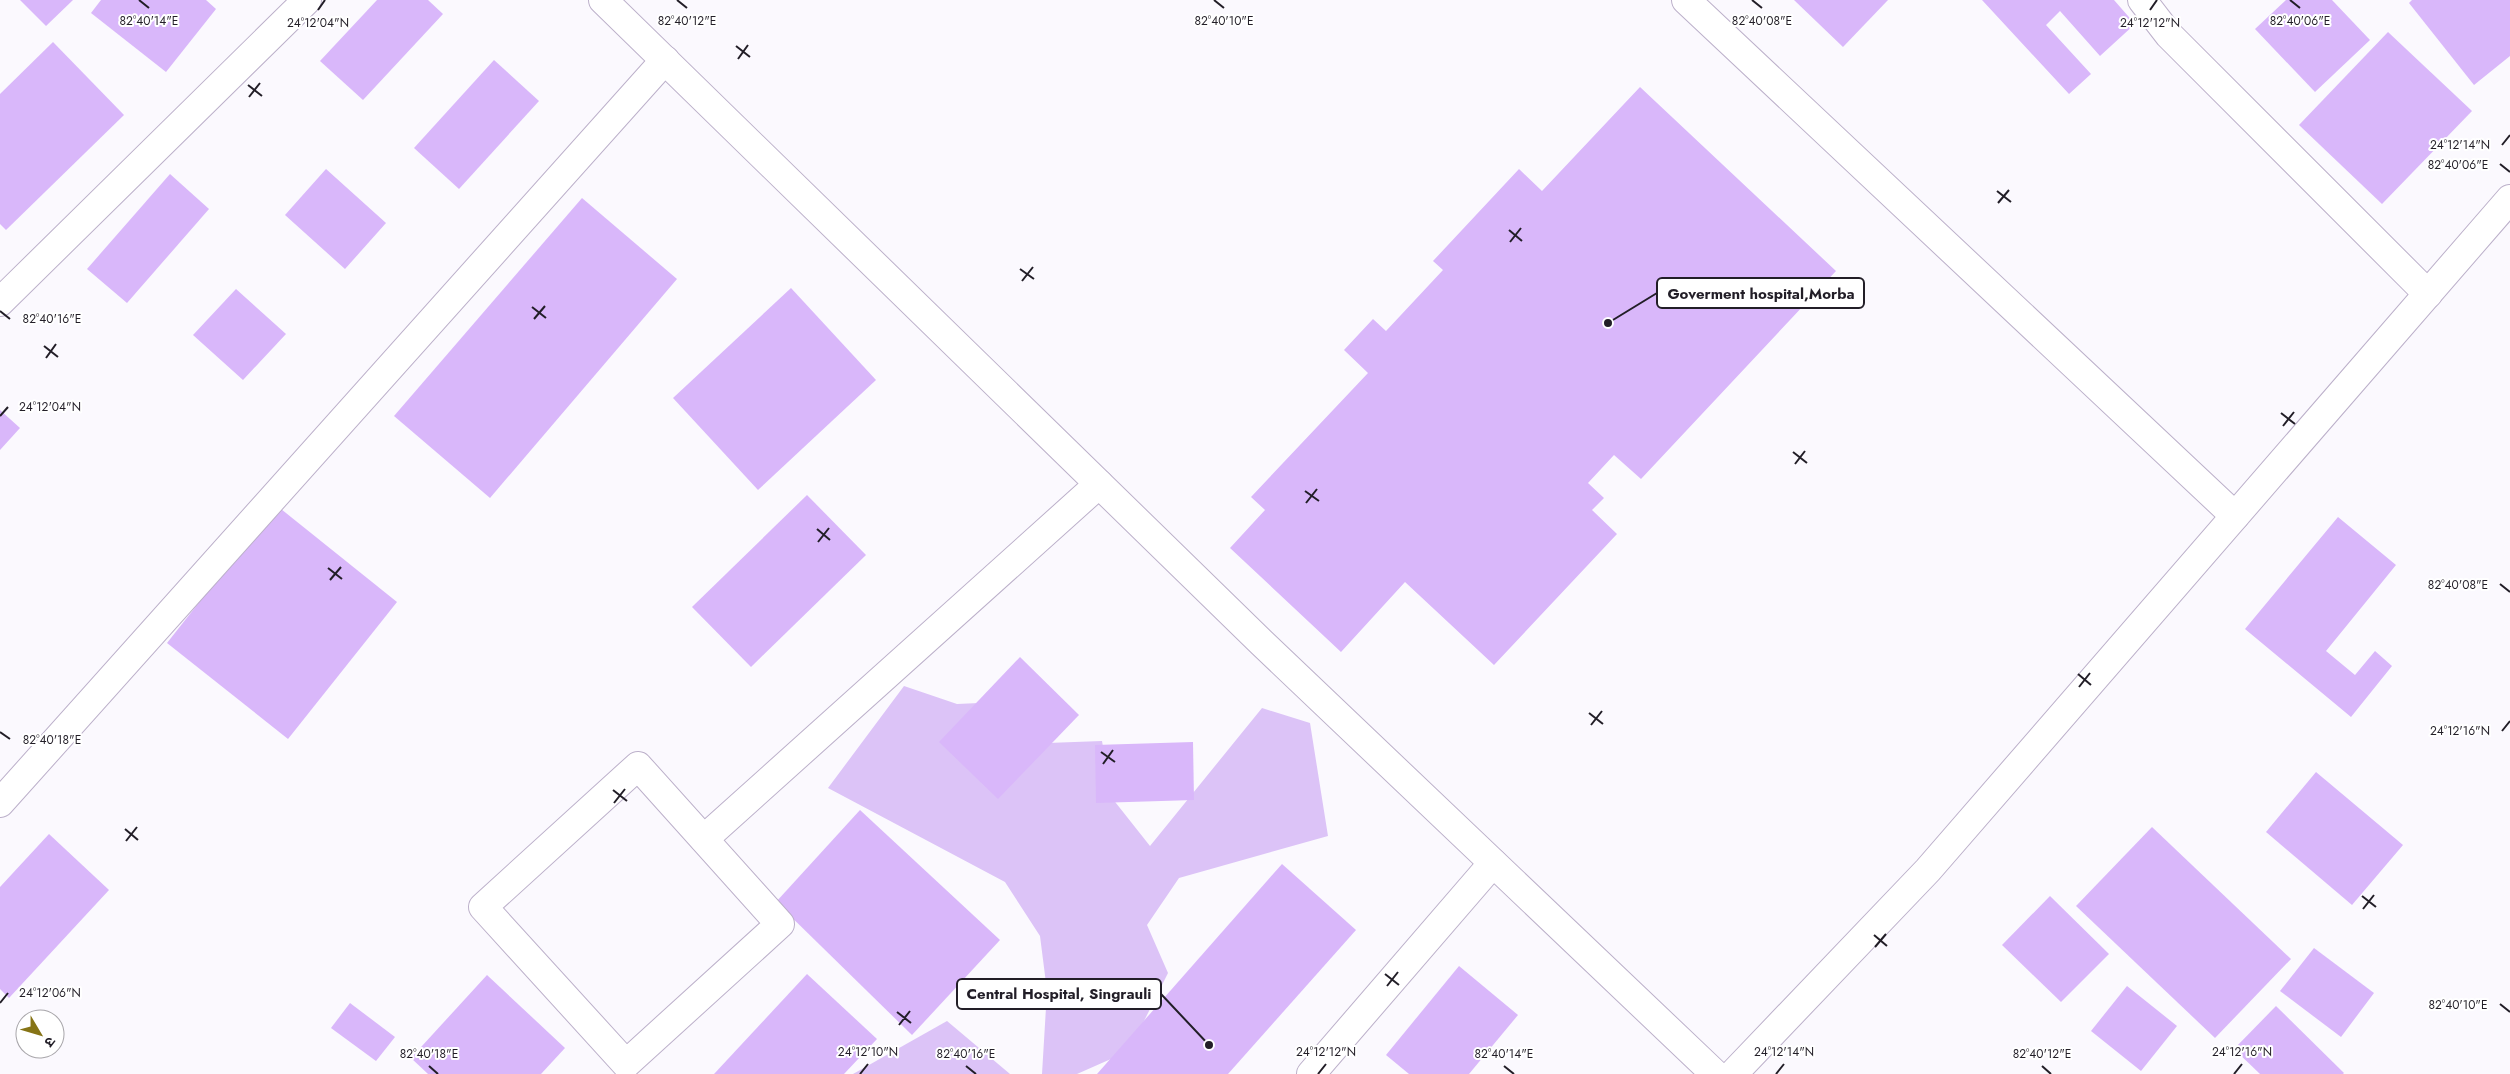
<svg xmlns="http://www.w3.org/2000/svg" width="2510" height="1074" font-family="Jost,'Noto Sans Devanagari',sans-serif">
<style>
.green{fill:#dcc3f7}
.building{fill:#d9b7fa}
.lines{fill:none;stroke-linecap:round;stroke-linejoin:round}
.street-casing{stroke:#bcb0ca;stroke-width:30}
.primary-casing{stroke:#bcb0ca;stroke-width:30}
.street{stroke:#fff;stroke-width:28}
.primary{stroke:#fff;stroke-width:28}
.ticks{fill:none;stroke:#221e27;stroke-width:2}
.ticks-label{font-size:12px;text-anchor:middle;fill:#221e27;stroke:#fff;stroke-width:4;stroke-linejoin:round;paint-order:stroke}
.leader{fill:none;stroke:#221e27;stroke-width:2}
.callout-dot{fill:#221e27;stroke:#fff;stroke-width:2}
.callout{fill:#fff;stroke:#221e27;stroke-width:2}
.callout-label{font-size:15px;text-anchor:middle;font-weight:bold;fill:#221e27}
</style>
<rect width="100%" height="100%" fill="#fbf9fe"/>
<!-- green -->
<g class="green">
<polygon points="904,686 957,704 1045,700 1020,744 1102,741 1112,798 1150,846 1262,708 1310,723 1328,836 1179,878 1147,925 1168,973 1129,1051 1077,1074 1042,1074 1047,991 1040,936 1005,882 828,788"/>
<polygon points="947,1021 1010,1074 853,1074"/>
</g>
<!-- building -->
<g class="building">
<polygon points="20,0 73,0 46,26"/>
<polygon points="101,0 206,0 216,9 166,72 91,13"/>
<polygon points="377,0 428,0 443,14 363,100 320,61"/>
<polygon points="1794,0 1888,0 1843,47"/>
<polygon points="1982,0 2114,0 2135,24 2100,56 2060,11 2046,25 2091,74 2069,94"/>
<polygon points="2286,0 2332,0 2370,40 2315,92 2255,29"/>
<polygon points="2412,0 2510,0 2510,56 2474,85 2409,3"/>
<polygon points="2388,32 2472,111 2382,204 2299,125"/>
<polygon points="53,42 124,115 6,230 0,224 0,94"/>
<polygon points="494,60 539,101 459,189 414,148"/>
<polygon points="1640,87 1836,271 1641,479 1614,455 1588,483 1604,498 1592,510 1617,534 1494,665 1405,582 1341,652 1230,548 1265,510 1251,497 1368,373 1344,350 1373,319 1386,331 1443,270 1433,261 1519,169 1542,191"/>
<polygon points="326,169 386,223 345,269 285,215"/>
<polygon points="170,174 209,209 127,303 87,269"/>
<polygon points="582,198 677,279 490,498 394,416"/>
<polygon points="791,288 876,380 758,490 673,398"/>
<polygon points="236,289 286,334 243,380 193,335"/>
<polygon points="0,410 20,428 0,450"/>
<polygon points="807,495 866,555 751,667 692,607"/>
<polygon points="276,505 397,602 288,739 167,643"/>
<polygon points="2338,517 2396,565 2326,651 2355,675 2375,651 2392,666 2351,717 2245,629"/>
<polygon points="1020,657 1079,715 998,799 939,742"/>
<polygon points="1193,742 1194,800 1096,803 1095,745"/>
<polygon points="2316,772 2403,845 2352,905 2266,832"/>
<polygon points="860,810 1000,940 912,1035 776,902"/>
<polygon points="2152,827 2291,959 2215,1038 2076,906"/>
<polygon points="49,834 109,890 9,998 0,989 0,887"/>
<polygon points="1282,864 1356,930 1228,1074 1097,1074"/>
<polygon points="2050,896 2109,954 2061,1002 2002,945"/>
<polygon points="2314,948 2374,993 2341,1037 2280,991"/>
<polygon points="1459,966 1518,1015 1469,1074 1409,1074 1386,1055"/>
<polygon points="807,974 877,1039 844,1074 714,1074"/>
<polygon points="487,975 565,1048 541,1074 428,1074 411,1058"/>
<polygon points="2127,986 2177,1026 2141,1071 2091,1031"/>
<polygon points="350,1003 395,1037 376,1061 331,1028"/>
<polygon points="2276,1006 2344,1073 2343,1074 2260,1074 2234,1049"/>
</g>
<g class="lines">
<defs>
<g id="street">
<polyline points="603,0 1261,642 1715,1074"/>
<polyline points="1686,0 2235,516"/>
<polyline points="2142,0 2169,35 2428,294"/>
<polyline points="0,302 307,0"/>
<polygon points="638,766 780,924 626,1064 483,907"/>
<polyline points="0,803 665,60"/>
<polyline points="704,839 1099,484"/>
<polyline points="1311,1074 1493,863"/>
</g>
<polyline id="primary" points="1733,1074 1928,870 2510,199"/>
</defs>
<!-- street casing -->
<use href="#street" class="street-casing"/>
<!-- primary casing -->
<use href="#primary" class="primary-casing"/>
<!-- street -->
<use href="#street" class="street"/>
<!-- primary -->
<use href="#primary" class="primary"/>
</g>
<!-- ticks -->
<path class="ticks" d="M139 0 149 8M677 0 687 8M1214 0 1224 8M1752 0 1762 8M2290 0 2300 8M318 10 325 0M2150 10 2157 0M736 46 750 57M738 59 748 45M248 85 262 96M249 97 260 83M2502 145 2510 135M2500 164 2510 172M1997 191 2011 202M1998 203 2009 190M1509 230 1522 241M1510 242 1521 228M1020 269 1034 279M1022 281 1033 267M532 307 546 318M0 311 10 319M534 319 545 306M44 346 58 357M46 358 56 344M2281 413 2295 424M0 416 8 407M2283 426 2294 412M1793 452 1807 463M1795 464 1805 451M1305 491 1319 501M1306 503 1317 489M817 529 830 540M818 542 829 528M328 568 342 579M330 580 341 567M2500 584 2510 592M2078 674 2091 685M2079 687 2090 673M1589 713 1603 724M1591 725 1602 711M2502 731 2510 721M0 732 10 739M1101 752 1115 762M1103 764 1113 750M613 790 627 801M614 803 625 789M125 829 138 840M126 841 137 827M2362 896 2376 907M2363 909 2374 895M1874 935 1887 946M1875 947 1886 934M1385 974 1399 985M1387 986 1398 972M0 1003 8 993M2500 1004 2510 1012M897 1012 911 1023M899 1025 910 1011M429 1066 438 1074M966 1066 976 1074M1504 1066 1514 1074M2042 1066 2051 1074M860 1074 868 1064M1318 1074 1326 1064M1776 1074 1784 1064M2234 1074 2242 1064"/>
<g class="ticks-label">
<text x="2300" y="25">82°40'06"E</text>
<text x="149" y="25">82°40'14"E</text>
<text x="687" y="25">82°40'12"E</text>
<text x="1224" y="25">82°40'10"E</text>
<text x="1762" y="25">82°40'08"E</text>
<text x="318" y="27">24°12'04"N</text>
<text x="2150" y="27">24°12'12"N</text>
<text x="2460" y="149">24°12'14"N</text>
<text x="2458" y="169">82°40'06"E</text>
<text x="52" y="323">82°40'16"E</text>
<text x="50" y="411">24°12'04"N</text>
<text x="2458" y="589">82°40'08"E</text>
<text x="2460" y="735">24°12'16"N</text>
<text x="52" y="744">82°40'18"E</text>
<text x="50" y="997">24°12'06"N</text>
<text x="2458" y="1009">82°40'10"E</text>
<text x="868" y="1056">24°12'10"N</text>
<text x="1326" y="1056">24°12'12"N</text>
<text x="1784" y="1056">24°12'14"N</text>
<text x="2242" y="1056">24°12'16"N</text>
<text x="429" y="1058">82°40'18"E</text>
<text x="966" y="1058">82°40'16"E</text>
<text x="1504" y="1058">82°40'14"E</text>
<text x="2042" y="1058">82°40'12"E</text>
</g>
<!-- callouts -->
<path class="leader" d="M1608 323L1657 293M1209 1045L1161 994"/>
<g class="callout-dot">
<circle cx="1608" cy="323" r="5"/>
<circle cx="1209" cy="1045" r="5"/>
</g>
<g class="callout">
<rect x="1657" y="278" width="207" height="30" rx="5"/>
<rect x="957" y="979" width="204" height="30" rx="5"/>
</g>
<g class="callout-label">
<text x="1761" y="299">Goverment hospital,Morba</text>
<text x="1059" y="999">Central Hospital, Singrauli</text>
</g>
<!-- north arrow -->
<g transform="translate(40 1034) rotate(128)"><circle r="24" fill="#ffffff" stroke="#a7a5a9"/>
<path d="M0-4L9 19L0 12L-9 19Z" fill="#867416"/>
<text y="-8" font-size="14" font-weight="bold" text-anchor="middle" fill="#221e27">उ</text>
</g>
</svg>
